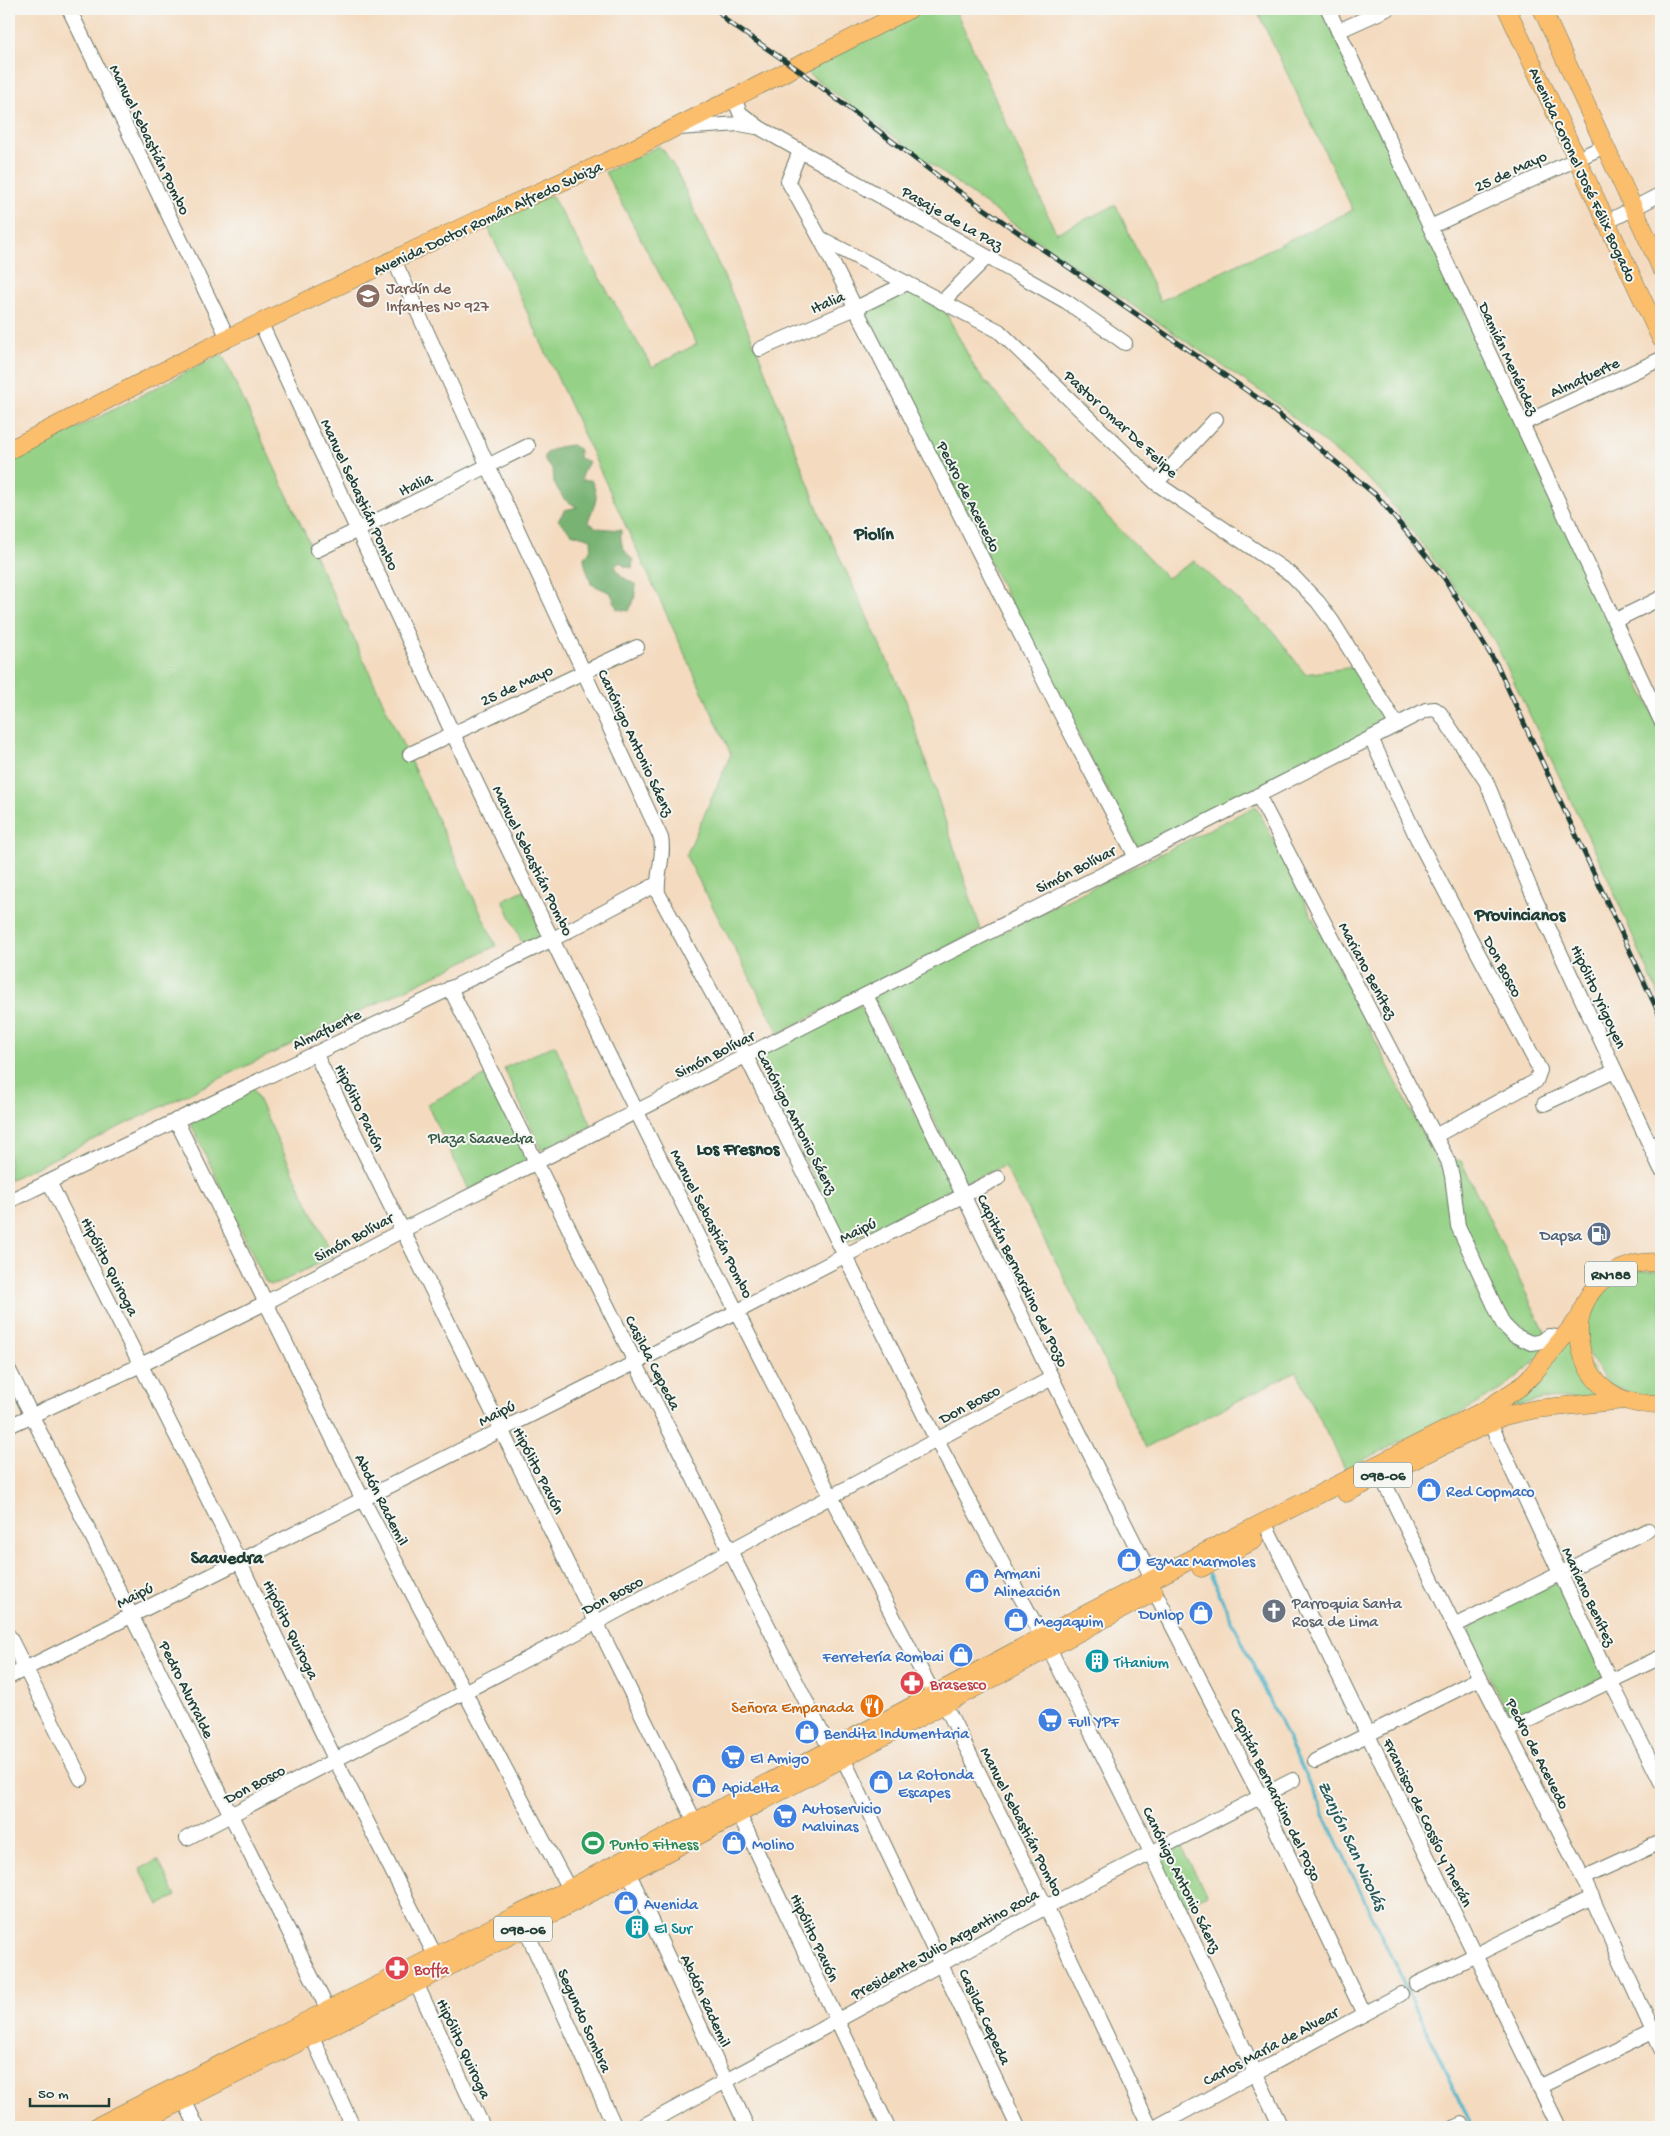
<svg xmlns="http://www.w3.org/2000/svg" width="1670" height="2136" font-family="'Gochi Hand',sans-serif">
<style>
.green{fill:#95d186;stroke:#5a875d}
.forest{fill:#78b373;stroke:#4c7854}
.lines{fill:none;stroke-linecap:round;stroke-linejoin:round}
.stream{stroke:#4cb4ca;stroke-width:3}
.minor-casing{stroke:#6a7465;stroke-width:16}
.major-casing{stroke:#6a7465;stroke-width:19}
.minor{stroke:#fff;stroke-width:14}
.major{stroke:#fabe6d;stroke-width:18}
.rail-casing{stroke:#1f3d34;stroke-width:5}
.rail{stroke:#f6f6f2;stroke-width:3;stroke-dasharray:9;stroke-linecap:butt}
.labels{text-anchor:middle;stroke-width:4;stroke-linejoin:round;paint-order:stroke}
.shield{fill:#f6f6f2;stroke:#60746d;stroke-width:1}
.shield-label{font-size:15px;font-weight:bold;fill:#1f3d34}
.street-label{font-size:16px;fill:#1f3d34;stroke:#f6f6f2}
.education-label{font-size:16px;fill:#785e54;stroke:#f6f6f2;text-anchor:start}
.park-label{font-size:16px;fill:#375b44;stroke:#f6f6f2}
.service-label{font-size:16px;fill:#4e5e75;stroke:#f6f6f2;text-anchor:end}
.shop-label{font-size:16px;fill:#366cbe;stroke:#f6f6f2;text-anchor:start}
.worship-label{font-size:16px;fill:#5b616d;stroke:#f6f6f2;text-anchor:start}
.culture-label{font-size:16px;fill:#0d838f;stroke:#f6f6f2;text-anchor:start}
.health-label{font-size:16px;fill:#be3a42;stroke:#f6f6f2;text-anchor:start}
.food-label{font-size:16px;fill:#c56008;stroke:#f6f6f2;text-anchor:end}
.leisure-label{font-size:16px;fill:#27864d;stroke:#f6f6f2;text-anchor:start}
.neighbourhood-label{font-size:18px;font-weight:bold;fill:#1f3d34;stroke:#f6f6f2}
.water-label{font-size:18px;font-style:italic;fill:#2a5b5a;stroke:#f6f6f2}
</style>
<rect width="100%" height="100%" fill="#f6f6f2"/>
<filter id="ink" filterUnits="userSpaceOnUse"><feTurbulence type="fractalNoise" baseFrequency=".02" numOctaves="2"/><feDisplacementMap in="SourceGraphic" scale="10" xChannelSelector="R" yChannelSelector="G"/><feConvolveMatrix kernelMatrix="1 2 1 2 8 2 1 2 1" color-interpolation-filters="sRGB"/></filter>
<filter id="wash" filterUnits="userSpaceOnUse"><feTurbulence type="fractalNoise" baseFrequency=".0096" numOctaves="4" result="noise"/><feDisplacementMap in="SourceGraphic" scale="20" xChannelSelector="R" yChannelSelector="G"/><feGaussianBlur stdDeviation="1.12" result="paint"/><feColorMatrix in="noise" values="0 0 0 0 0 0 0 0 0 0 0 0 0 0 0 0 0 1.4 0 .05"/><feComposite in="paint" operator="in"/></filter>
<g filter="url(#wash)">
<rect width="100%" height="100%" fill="#f4dbc0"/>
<!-- green -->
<g class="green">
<polygon points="921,9 955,9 1056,233 1116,205 1160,301 1353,210 1256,9 1322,9 1661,731 1661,1001 1606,874 1494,640 1381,490 1269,397 1062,258 977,198 802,69"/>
<polygon points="659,146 664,151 676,170 757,350 821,517 906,701 981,930 779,1033 686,856 731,754 486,223 551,195 652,367 697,344 605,172"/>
<polygon points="907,290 945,311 977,372 1106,515 1167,578 1194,561 1273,631 1305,674 1354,667 1387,725 1139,850 1048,678 863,310"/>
<polygon points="222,354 496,946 9,1180 9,463"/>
<polygon points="1256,806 1439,1166 1452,1159 1461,1161 1550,1342 1534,1362 1505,1387 1462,1412 1345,1469 1296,1371 1146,1448 1060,1269 1004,1166 965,1182 873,997"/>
<polygon points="524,890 542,933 539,938 523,945 503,900"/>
<polygon points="860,1005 953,1188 846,1243 755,1057"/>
<polygon points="555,1045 592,1126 541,1150 504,1068"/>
<polygon points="489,1074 531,1160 469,1190 427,1104"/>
<polygon points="253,1088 333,1256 277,1284 270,1285 265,1281 191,1124 193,1120"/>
<polygon points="1638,1270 1661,1270 1661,1398 1651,1399 1608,1385 1585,1347 1587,1313 1607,1284"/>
<polygon points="1572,1336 1609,1397 1544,1399 1499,1410"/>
<polygon points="1555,1583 1560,1583 1606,1677 1513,1721 1509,1718 1469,1636 1470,1629 1474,1624"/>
<polygon points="1179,1842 1207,1895 1183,1907 1155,1854"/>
<polygon points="158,1860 176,1896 159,1905 140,1869"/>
</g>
<!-- forest -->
<path class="forest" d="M573 445 579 450V458L589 462 582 474V480H591C601 500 594 503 588 522L597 528 621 530C620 545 623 550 633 560L632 568 624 566 620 562 615 566 621 576 636 585 635 596 629 611 617 609 611 593 591 584C589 574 584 566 584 557 591 551 592 548 591 539L571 533 558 520 565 510 577 507 564 499 554 483 553 469 546 463 544 456C552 447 561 446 573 445Z"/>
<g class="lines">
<!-- stream -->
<polyline class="stream" points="1210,1574 1472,2127"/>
</g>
</g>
<g filter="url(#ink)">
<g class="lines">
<defs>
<g id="minor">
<polyline points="69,9 228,338"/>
<polyline points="1328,9 1661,721"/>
<polyline points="1338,31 1387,9"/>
<polyline points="734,98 740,113 760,128 1067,302 1125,343"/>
<polyline points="678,128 740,124 756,127"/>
<polyline points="800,151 788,181 820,238 1068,728 1136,857"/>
<polyline points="1607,222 1661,194"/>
<polyline points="1430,227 1605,146"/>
<polyline points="820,238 999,331 1156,483 1292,575 1318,602 1332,621 1397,725"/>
<path d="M394 260 488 466 661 838C665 857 656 874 658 893L746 1056 937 1441 1042 1637"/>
<polyline points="942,302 987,257"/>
<path d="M261 324C326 460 388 598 453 734 607 1057 768 1378 934 1695L945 1705 1046 1907 1150 2127"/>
<polyline points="760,349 856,308 907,283"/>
<polyline points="1522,424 1661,359"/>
<polyline points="1156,483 1216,419"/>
<polyline points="317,550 528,446"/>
<polyline points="1614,621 1661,598"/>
<polyline points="1371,738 1417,838 1540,1070 1536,1081 1435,1136"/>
<polyline points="410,754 637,647"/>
<polyline points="1258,795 1448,1161 1452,1176 1458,1226 1503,1324 1514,1335 1531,1343 1539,1342 1549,1336 1556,1337 1560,1342"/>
<polyline points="450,988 635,1362 831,1751"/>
<polyline points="866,995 1052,1378 1153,1580"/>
<polyline points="315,1053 695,1822"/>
<polyline points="1544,1104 1615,1071"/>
<polyline points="176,1120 363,1500 569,1889"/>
<polyline points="49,1182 239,1561 335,1759 436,1957"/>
<polyline points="9,1201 553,939 657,884"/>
<polyline points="9,1370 332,2018"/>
<polyline points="1490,1423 1610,1680 1661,1782"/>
<polyline points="9,1426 141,1365 265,1303 403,1230 1426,710 1435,709 1440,713 1486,781 1530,888 1661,1169"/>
<polyline points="1381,1476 1480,1678 1583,1878 1661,2049"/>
<polyline points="1269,1532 1559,2127"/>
<polyline points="1155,1592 1260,1796 1364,2014"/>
<polyline points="1454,1626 1648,1530"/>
<polyline points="9,1636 81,1779"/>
<polyline points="1049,1648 1151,1852 1281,2127"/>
<polyline points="9,1677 738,1311 846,1255 998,1178"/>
<polyline points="1508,1730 1661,1657"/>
<polyline points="843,1758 1018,2127"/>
<polyline points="1315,1761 1480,1678"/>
<polyline points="739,1814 888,2127"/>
<polyline points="187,1838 597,1622 1052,1378"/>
<polyline points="625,1865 747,2127"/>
<polyline points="1583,1878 1661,1842"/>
<polyline points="525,1928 615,2127"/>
<polyline points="416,1983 483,2127"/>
<polyline points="1417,1984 1592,1897"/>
<polyline points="308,2028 353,2127"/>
<polyline points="1539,2087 1661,2028"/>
<polyline points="184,2100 197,2127"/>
<polyline points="641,2127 1046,1907 1293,1780"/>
<polyline points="1156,2127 1401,1994"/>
<polyline points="1455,2127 1462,2124"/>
</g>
<g id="major">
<polyline points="1507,9 1661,339"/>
<polyline points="1542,9 1661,268"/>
<polyline points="9,450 228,338 484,217 617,157 910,9"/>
<path d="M1661 1263C1648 1261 1636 1263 1624 1268 1547 1296 1575 1415 1661 1403"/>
<polyline points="1346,1493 1504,1416 1536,1409 1624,1400"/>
<polyline points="1201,1568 1254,1540"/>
<polyline points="96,2127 569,1889 1042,1637 1219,1545 1485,1410 1520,1387 1532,1375 1580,1317"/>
<polyline points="131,2127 525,1928 1154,1592"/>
</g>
</defs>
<!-- minor casing -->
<use href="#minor" class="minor-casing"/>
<!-- major casing -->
<use href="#major" class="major-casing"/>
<!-- minor -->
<use href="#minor" class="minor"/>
<!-- major -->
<use href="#major" class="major"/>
<defs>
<polyline id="rail" points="717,9 728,22 800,71 947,183 1262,401 1377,496 1445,579 1498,667 1661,1018"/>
</defs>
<!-- rail casing -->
<use href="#rail" class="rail-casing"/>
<!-- rail -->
<use href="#rail" class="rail"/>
</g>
</g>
<!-- icons -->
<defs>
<symbol id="school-disc" viewBox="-11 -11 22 22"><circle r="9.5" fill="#8d6e63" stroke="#f6f6f2"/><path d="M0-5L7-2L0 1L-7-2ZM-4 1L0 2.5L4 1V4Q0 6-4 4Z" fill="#fff"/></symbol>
<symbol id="fuel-disc" viewBox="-11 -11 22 22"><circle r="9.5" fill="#5c6f8a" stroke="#f6f6f2"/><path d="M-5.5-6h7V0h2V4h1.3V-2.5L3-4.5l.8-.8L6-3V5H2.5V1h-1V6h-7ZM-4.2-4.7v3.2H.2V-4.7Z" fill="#fff"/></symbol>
<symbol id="shop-disc" viewBox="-11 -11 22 22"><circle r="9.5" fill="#3f7fe0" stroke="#f6f6f2"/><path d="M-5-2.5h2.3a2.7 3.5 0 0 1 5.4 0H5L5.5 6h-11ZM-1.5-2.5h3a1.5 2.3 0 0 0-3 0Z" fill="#fff"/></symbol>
<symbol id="church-disc" viewBox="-11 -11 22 22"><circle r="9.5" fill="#6b7280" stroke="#f6f6f2"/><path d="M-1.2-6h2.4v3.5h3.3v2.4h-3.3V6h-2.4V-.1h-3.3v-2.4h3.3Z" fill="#fff"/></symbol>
<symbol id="building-disc" viewBox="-11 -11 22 22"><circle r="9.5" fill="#0f9aa8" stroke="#f6f6f2"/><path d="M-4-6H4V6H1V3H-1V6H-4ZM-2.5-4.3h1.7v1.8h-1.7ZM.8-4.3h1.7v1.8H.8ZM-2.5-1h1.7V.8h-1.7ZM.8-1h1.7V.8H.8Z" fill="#fff"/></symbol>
<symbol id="pharmacy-disc" viewBox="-11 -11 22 22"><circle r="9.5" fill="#e0444e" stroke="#f6f6f2"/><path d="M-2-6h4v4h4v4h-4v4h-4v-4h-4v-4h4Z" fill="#fff"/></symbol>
<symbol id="restaurant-disc" viewBox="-11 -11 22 22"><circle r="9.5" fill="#e8710a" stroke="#f6f6f2"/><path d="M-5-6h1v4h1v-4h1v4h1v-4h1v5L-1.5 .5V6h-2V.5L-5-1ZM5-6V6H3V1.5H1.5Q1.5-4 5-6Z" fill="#fff"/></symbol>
<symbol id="supermarket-disc" viewBox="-11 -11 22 22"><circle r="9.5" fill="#3f7fe0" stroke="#f6f6f2"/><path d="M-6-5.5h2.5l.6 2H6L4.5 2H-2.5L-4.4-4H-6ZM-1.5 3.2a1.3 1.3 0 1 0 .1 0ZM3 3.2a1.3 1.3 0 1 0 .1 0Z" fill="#fff"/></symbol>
<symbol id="stadium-disc" viewBox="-11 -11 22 22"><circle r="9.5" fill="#2e9e5b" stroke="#f6f6f2"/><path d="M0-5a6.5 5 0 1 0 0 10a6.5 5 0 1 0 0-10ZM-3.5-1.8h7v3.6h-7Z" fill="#fff"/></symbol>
</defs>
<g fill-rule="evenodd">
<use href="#school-disc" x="354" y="282" width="28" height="28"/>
<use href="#fuel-disc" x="1585" y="1220" width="28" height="28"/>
<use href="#shop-disc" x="1415" y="1476" width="28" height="28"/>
<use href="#shop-disc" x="1115" y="1546" width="28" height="28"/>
<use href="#shop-disc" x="963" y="1567" width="28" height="28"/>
<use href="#church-disc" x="1260" y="1597" width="28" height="28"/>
<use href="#shop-disc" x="1187" y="1599" width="28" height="28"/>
<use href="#shop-disc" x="1002" y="1606" width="28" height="28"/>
<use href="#shop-disc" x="947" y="1641" width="28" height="28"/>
<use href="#building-disc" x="1083" y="1647" width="28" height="28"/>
<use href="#pharmacy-disc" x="898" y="1669" width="28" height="28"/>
<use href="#restaurant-disc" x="858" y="1692" width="28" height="28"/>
<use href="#supermarket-disc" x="1036" y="1706" width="28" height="28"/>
<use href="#shop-disc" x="793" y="1718" width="28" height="28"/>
<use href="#supermarket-disc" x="719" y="1743" width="28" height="28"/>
<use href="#shop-disc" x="867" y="1768" width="28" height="28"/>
<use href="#shop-disc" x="690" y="1772" width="28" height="28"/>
<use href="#supermarket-disc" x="771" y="1802" width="28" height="28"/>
<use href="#stadium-disc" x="579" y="1829" width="28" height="28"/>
<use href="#shop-disc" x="720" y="1829" width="28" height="28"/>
<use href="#shop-disc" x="612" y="1889" width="28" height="28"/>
<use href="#building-disc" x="623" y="1913" width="28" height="28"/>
<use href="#pharmacy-disc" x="383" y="1954" width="28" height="28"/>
</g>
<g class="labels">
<!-- shield labels -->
<g class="shield">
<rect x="1585" y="1261.5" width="52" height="25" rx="4"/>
<rect x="1354" y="1462.5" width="58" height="25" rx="4"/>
<rect x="494" y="1916.5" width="58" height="25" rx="4"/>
</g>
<g class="shield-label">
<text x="1611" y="1279">RN188</text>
<text x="1383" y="1480">098-06</text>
<text x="523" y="1934">098-06</text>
</g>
<!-- street labels -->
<g class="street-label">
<text transform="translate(151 139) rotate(64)" y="6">Manuel Sebastián Pombo</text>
<text transform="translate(1510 170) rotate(-25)" y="6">25 de Mayo</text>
<text transform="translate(1584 174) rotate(65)" y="6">Avenida Coronel José Félix Bogado</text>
<text transform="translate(487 217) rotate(-25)" y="6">Avenida Doctor Román Alfredo Subiza</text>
<text transform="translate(953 217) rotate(30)" y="6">Pasaje de La Paz</text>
<text transform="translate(827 301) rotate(-23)" y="6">Italia</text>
<text transform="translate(1510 358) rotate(65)" y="6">Damián Menéndez</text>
<text transform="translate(1584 376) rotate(-25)" y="6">Almafuerte</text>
<text transform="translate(1122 423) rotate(43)" y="6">Pastor Omar De Felipe</text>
<text transform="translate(415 483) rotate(-26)" y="6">Italia</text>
<text transform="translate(361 494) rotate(65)" y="6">Manuel Sebastián Pombo</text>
<text transform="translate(970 496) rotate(63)" y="6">Pedro de Acevedo</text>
<text transform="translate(516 684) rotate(-25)" y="6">25 de Mayo</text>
<text transform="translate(637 742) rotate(65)" y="6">Canónigo Antonio Sáenz</text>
<text transform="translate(534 860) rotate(64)" y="6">Manuel Sebastián Pombo</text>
<text transform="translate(1075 868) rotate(-27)" y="6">Simón Bolívar</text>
<text transform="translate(1504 966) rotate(62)" y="6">Don Bosco</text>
<text transform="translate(1369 970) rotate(62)" y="6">Mariano Benítez</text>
<text transform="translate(1600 996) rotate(65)" y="6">Hipólito Yrigoyen</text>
<text transform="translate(326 1028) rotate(-26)" y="6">Almafuerte</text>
<text transform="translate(714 1053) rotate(-27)" y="6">Simón Bolívar</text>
<text transform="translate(361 1107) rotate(64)" y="6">Hipólito Pavón</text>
<text transform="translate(798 1121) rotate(63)" y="6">Canónigo Antonio Sáenz</text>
<text transform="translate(713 1223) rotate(63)" y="6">Manuel Sebastián Pombo</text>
<text transform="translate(857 1229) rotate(-26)" y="6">Maipú</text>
<text transform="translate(353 1236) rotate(-28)" y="6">Simón Bolívar</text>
<text transform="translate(111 1266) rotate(63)" y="6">Hipólito Quiroga</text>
<text transform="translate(1024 1280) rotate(64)" y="6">Capitán Bernardino del Pozo</text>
<text transform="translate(654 1362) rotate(63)" y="6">Casilda Cepeda</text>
<text transform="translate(969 1403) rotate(-28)" y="6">Don Bosco</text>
<text transform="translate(496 1412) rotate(-27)" y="6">Maipú</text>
<text transform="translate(540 1470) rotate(63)" y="6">Hipólito Pavón</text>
<text transform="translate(383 1499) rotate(63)" y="6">Abdón Rademil</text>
<text transform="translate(134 1594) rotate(-27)" y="6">Maipú</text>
<text transform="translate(612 1594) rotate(-28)" y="6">Don Bosco</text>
<text transform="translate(1590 1596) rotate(65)" y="6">Mariano Benítez</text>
<text transform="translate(292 1629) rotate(64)" y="6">Hipólito Quiroga</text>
<text transform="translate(188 1689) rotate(64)" y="6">Pedro Alurralde</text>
<text transform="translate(1539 1753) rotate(63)" y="6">Pedro de Acevedo</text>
<text transform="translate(254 1783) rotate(-28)" y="6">Don Bosco</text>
<text transform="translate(1277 1794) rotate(64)" y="6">Capitán Bernardino del Pozo</text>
<text transform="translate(1023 1821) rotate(63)" y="6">Manuel Sebastián Pombo</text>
<text transform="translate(1429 1822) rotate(64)" y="6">Francisco de Cossío y Therán</text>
<text transform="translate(1183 1879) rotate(64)" y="6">Canónigo Antonio Sáenz</text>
<text transform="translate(816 1937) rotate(65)" y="6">Hipólito Pavón</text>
<text transform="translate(944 1943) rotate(-29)" y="6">Presidente Julio Argentino Roca</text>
<text transform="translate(707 2000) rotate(65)" y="6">Abdón Rademil</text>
<text transform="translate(986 2016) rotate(65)" y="6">Casilda Cepeda</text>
<text transform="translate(586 2020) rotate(66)" y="6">Segundo Sombra</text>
<text transform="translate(1270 2045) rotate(-28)" y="6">Carlos María de Alvear</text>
<text transform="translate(465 2048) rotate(65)" y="6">Hipólito Quiroga</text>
</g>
<!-- education labels -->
<g class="education-label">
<text x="386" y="293">Jardín de<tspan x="386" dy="18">Infantes N° 927</tspan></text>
</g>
<!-- park labels -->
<g class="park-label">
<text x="481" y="1143">Plaza Saavedra</text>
</g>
<!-- service labels -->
<g class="service-label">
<text x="1582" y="1240">Dapsa</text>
</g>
<!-- shop labels -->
<g class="shop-label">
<text x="1446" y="1496">Red Copmaco</text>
<text x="1146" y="1566">EzMac Marmoles</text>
<text x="994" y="1578">Armani<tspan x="994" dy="18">Alineación</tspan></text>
<text x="1184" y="1619" text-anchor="end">Dunlop</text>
<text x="1034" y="1626">Megaquim</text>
<text x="944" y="1661" text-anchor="end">Ferretería Rombai</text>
<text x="1068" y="1726">Full YPF</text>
<text x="824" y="1738">Bendita Indumentaria</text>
<text x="750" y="1763">El Amigo</text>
<text x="898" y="1779">La Rotonda<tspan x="898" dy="18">Escapes</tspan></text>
<text x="722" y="1792">Apidelta</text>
<text x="802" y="1813">Autoservicio<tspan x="802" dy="18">Malvinas</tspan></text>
<text x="752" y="1849">Molino</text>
<text x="644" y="1909">Avenida</text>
</g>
<!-- worship labels -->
<g class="worship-label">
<text x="1292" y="1608">Parroquia Santa<tspan x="1292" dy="18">Rosa de Lima</tspan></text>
</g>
<!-- culture labels -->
<g class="culture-label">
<text x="1114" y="1667">Titanium</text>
<text x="654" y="1933">El Sur</text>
</g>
<!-- health labels -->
<g class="health-label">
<text x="930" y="1689">Brasesco</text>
<text x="414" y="1974">Boffa</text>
</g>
<!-- food labels -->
<g class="food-label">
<text x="854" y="1712">Señora Empanada</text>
</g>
<!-- leisure labels -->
<g class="leisure-label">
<text x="610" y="1849">Punto Fitness</text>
</g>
<!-- neighbourhood labels -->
<g class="neighbourhood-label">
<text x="874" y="539">Piolín</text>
<text x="1520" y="920">Provincianos</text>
<text x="738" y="1154">Los Fresnos</text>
<text x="227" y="1563">Saavedra</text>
</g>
<!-- water labels -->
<g class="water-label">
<text transform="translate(1353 1845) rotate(65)" y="6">Zanjón San Nicolás</text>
</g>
</g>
<!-- margin -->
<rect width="1670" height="2136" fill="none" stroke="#f6f6f2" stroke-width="30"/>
<!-- scale -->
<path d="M30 2098v8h79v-8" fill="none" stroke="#1f3d34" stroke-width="2.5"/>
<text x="38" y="2098" font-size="15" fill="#1f3d34" stroke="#f6f6f2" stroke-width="4" paint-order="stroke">50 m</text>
</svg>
